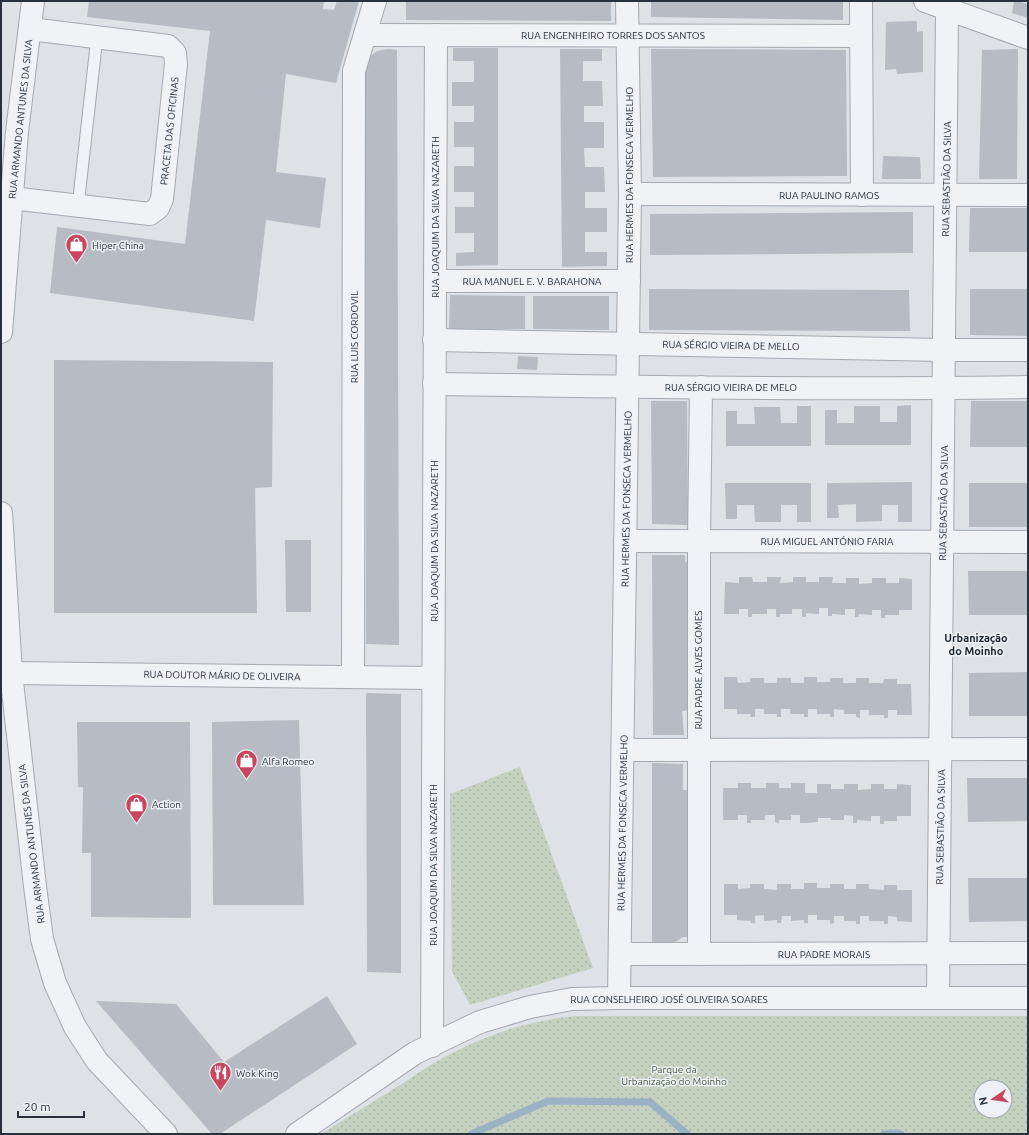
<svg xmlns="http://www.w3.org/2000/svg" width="1029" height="1135" font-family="Ubuntu,sans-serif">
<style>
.grass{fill:url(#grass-dots);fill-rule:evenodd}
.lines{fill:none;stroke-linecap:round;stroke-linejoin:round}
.stream{stroke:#9ab1c6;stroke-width:7}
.building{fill:#b6bbc4}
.lane-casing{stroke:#a4a9b1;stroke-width:13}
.street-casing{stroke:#a4a9b1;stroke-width:24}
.lane{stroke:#f1f2f6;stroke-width:11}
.street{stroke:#f1f2f6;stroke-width:22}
.labels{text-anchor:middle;stroke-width:3;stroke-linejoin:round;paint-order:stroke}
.street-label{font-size:10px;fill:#28303d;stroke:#edf1f5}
.poi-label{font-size:10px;fill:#28303d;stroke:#edf1f5;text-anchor:start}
.park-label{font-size:10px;fill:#3e5836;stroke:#edf1f5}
.neighbourhood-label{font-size:11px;font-weight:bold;fill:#1a222e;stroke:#edf1f5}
</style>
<defs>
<pattern id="grass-dots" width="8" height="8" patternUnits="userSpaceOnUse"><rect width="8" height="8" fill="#c4d1bf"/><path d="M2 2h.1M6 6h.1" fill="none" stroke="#a8b4a5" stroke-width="1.8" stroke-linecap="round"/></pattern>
</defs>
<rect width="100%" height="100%" fill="#dee2e7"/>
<!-- grass -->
<g class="grass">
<polygon points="520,767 593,968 470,1005 452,971 450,794"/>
<path d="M575 1016H1028V1134H321L405 1082C455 1046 513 1022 575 1016ZM981 1087H1005V1111H981Z"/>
</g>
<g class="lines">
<!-- stream -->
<g class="stream">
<polyline points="471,1134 548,1101 650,1102 687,1134"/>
<polyline points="884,1134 896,1133 901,1134"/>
</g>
</g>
<!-- building -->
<g class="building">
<polygon points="89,1 324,1 323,9 334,10 337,1 359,1 336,83 286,74 276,172 326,178 320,228 266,220 254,321 50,293 57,227 185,244 210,31 87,17"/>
<polygon points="406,1 611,1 611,21 406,20"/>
<polygon points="651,1 843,1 843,20 651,17"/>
<polygon points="1014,1 1018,1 1028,4 1028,18 1012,13"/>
<polygon points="917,21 917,32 923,31 923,72 897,74 896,69 885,70 886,22"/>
<polygon points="453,48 498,48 498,265 456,266 456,253 474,252 474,233 455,233 455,207 474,207 474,192 454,192 454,166 474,166 474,147 454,147 454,122 474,122 474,106 452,106 452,82 474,82 474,61 453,61"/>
<polygon points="388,49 397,50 399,645 366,644 365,72 368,58 377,51"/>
<polygon points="560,49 602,49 602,61 583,61 583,81 602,81 603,106 584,106 584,122 604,122 604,148 584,148 585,167 604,167 605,192 585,192 585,208 607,208 607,232 585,232 585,252 607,252 607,266 562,267"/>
<polygon points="651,49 846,50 847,176 653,177"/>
<polygon points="1018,49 1017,179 979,179 982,50"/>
<polygon points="883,156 920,157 921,179 882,179"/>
<polygon points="970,208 1028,208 1028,252 969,252"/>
<polygon points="913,212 913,253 650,255 650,214"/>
<polygon points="649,289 909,290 910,331 649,330"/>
<polygon points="970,289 1028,289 1028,336 970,335"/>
<polygon points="450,295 525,296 525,329 449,329"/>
<polygon points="533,296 609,296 609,330 533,329"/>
<polygon points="518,356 538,357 537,370 517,369"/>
<polygon points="54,360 273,362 272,487 255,488 257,613 54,613"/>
<polygon points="651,401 687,401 688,525 652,524"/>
<polygon points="971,401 1028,401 1028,447 970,447"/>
<polygon points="911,405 911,445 825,445 825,410 837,410 837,423 854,423 854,406 880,406 880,422 897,422 897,406"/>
<polygon points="797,406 811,406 811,446 726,446 726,411 737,411 737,424 755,424 754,407 780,407 781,423 797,423"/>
<polygon points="912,482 912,522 898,522 898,505 882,505 882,521 856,522 856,504 838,505 839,518 827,518 827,483"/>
<polygon points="725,483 811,483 811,522 797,522 797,505 781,505 781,522 755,522 754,505 737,505 737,519 726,519"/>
<rect x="969" y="483" width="59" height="44"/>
<polygon points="285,540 311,540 311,612 286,612"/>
<polygon points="652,555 685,555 685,562 691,563 691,710 682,711 684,735 653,735"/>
<polygon points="968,571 1028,571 1028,615 969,615"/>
<polygon points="739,577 752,577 753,582 767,582 767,577 781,577 780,583 793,582 793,577 806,577 806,582 819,582 819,577 833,577 832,583 846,583 846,578 859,578 859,584 872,583 872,578 886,578 886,583 899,583 899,578 912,579 912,610 899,610 899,615 885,615 885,618 881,618 881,610 872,610 872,615 859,614 858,617 855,617 855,609 845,609 845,615 832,614 832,616 828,616 828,608 819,608 819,614 806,613 806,617 802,617 802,609 792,609 792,614 780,614 780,617 776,617 776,609 767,609 767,614 752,614 752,617 748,617 748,609 739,609 739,614 724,614 725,582 739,583"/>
<polygon points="1028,672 1028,716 969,716 969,673"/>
<polygon points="724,677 737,677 738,683 750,682 750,678 764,678 764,683 777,683 777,678 791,678 791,683 804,683 804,677 817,677 817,682 830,682 830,678 843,678 843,683 856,683 856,678 869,678 869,683 883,683 884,679 897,679 897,684 911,684 912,715 897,715 897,710 888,710 888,718 884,718 884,715 869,715 869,710 860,710 860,718 856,717 856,714 844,714 844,710 834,709 834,717 830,717 830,714 817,714 817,709 808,709 808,717 804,717 804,714 790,714 790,709 781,709 781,717 777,717 777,714 764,714 764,709 755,709 755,717 750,717 751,714 737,714 737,709 724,709"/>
<polygon points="366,693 401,694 401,973 367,972"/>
<polygon points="299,720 304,905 213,905 212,722"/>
<polygon points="77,722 190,722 191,918 91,917 91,853 82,853 83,787 78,787"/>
<polygon points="652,763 683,764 683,790 692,790 691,937 683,937 674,943 652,943"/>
<polygon points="967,778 1028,778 1028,821 968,822"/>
<polygon points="738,783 751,783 751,788 766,788 766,783 779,783 779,788 791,788 791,783 805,783 805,793 817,793 817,784 831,784 831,789 844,789 844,784 858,784 858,790 871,789 871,784 884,784 884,789 897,789 897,784 911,785 911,816 897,816 897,821 884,821 884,824 880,824 880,816 871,816 871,821 857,820 857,823 853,823 853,816 844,815 844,820 831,820 831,818 818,818 818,822 805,823 800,823 800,815 791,815 791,820 779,820 779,823 775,822 775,815 765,815 765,820 751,820 751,823 747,823 747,815 738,815 738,820 723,820 723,788 738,788"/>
<polygon points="968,878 1028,878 1028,921 969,922"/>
<polygon points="804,883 817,883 817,888 830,888 830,884 844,884 844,889 856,889 856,884 869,884 869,889 884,890 884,885 897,885 897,890 912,890 912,922 897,921 897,917 888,916 888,924 884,924 884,921 869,921 869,916 860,916 860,924 856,924 856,921 844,921 844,916 834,916 834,923 830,924 830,920 817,920 817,915 808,915 808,923 804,923 804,920 791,921 791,916 782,916 781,923 777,923 777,920 764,921 764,915 755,916 755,923 751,923 751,921 737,920 737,915 724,915 724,884 738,884 738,889 750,888 750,884 764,884 764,889 777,890 777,884 791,884 791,889 804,889"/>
<polygon points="327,996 357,1044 220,1134 212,1134 96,1001 176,1004 224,1062"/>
</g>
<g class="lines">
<defs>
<polyline id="lane" points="78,206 97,37"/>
<g id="street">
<polyline points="861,1 862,195"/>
<polyline points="925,1 1028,38"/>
<polyline points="365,35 861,36"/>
<polyline points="630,194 1028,195"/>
<polyline points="11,198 150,214 158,208 162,199 176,64 175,53 168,46 30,29"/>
<polyline points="435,281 629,281"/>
<polyline points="1,332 17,132 33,1"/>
<polyline points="434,340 944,350 1028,350"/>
<path d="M434 384C632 387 830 390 1028 387"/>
<polyline points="1,513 11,673 35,886 42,939 55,983 75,1027 97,1061 166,1134"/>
<polyline points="625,541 1028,542"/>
<polyline points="11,673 433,678"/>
<polyline points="353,677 354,71 375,1"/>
<polyline points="623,750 1028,749"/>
<polyline points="620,954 1028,953"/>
<polyline points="699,954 699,541 701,387"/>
<polyline points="619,998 630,194 627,1"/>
<polyline points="938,998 947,9"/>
<polyline points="432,1046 436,35"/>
<polyline points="297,1134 415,1053 480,1022 530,1007 572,999 619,998 1028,998"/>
</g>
</defs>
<!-- lane casing -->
<use href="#lane" class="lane-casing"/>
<!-- street casing -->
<use href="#street" class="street-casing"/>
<!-- lane -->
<use href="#lane" class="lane"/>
<!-- street -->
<use href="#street" class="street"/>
</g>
<!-- icons -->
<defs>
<symbol id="shop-pin" viewBox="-11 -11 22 30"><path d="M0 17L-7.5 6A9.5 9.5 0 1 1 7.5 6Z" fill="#c8475f" stroke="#edf1f5"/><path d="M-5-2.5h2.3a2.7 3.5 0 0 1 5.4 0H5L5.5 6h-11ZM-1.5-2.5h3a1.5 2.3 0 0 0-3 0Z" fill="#fff"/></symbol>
<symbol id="restaurant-pin" viewBox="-11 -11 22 30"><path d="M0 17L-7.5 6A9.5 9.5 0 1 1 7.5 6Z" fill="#c8475f" stroke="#edf1f5"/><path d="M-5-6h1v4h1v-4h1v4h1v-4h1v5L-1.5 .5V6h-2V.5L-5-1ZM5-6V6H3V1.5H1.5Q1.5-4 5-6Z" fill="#fff"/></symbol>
</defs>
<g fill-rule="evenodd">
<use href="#shop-pin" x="64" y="232" width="25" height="34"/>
<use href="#shop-pin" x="234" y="748" width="25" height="34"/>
<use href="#shop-pin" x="124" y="792" width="25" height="34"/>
<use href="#restaurant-pin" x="208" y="1060" width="25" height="34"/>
</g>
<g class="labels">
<!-- street labels -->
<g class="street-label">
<text x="613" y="39">RUA ENGENHEIRO TORRES DOS SANTOS</text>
<text transform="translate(20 119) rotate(-84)" y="4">RUA ARMANDO ANTUNES DA SILVA</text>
<text transform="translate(169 131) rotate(-84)" y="4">PRACETA DAS OFICINAS</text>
<text transform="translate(629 175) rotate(-90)" y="4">RUA HERMES DA FONSECA VERMELHO</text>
<text transform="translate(946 179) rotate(-89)" y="4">RUA SEBASTIÃO DA SILVA</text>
<text x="829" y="199">RUA PAULINO RAMOS</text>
<text transform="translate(435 217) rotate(-90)" y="4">RUA JOAQUIM DA SILVA NAZARETH</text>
<text x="532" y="285">RUA MANUEL E. V. BARAHONA</text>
<text transform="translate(354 337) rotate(-90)" y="4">RUA LUIS CORDOVIL</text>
<text transform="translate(731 345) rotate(1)" y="4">RUA SÉRGIO VIEIRA DE MELLO</text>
<text x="731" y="391">RUA SÉRGIO VIEIRA DE MELO</text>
<text transform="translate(626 499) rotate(-89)" y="4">RUA HERMES DA FONSECA VERMELHO</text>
<text transform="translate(943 503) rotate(-89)" y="4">RUA SEBASTIÃO DA SILVA</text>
<text transform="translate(434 541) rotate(-90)" y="4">RUA JOAQUIM DA SILVA NAZARETH</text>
<text x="827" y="545">RUA MIGUEL ANTÓNIO FARIA</text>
<text transform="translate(698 670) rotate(-90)" y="4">RUA PADRE ALVES GOMES</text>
<text transform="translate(222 675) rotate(1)" y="4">RUA DOUTOR MÁRIO DE OLIVEIRA</text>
<text transform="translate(622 823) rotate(-89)" y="4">RUA HERMES DA FONSECA VERMELHO</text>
<text transform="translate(940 827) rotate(-89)" y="4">RUA SEBASTIÃO DA SILVA</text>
<text transform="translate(31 844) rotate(-97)" y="4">RUA ARMANDO ANTUNES DA SILVA</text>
<text transform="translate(433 865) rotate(-90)" y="4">RUA JOAQUIM DA SILVA NAZARETH</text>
<text x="824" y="958">RUA PADRE MORAIS</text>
<text x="669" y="1003">RUA CONSELHEIRO JOSÉ OLIVEIRA SOARES</text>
</g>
<!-- poi labels -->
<g class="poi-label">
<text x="92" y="249">Hiper China</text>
<text x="262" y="765">Alfa Romeo</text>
<text x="152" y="808">Action</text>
<text x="236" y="1077">Wok King</text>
</g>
<!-- park labels -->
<g class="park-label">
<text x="674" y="1073">Parque da<tspan x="674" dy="12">Urbanização do Moinho</tspan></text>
</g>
<!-- neighbourhood labels -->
<g class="neighbourhood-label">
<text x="976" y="642">Urbanização<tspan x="976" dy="13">do Moinho</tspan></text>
</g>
</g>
<!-- border -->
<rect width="1029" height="1135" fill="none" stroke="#28303d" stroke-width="4"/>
<!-- north arrow -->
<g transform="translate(993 1099) rotate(257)"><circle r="19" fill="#edf1f5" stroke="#9ea4ab"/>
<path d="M0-3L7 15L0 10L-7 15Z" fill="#c8475f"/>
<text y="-6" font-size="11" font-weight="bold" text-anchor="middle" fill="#28303d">N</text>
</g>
<!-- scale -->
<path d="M18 1111v6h66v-6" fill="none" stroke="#28303d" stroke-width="2"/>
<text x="24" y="1111" font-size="12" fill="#28303d" stroke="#edf1f5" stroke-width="3" paint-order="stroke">20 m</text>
</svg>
